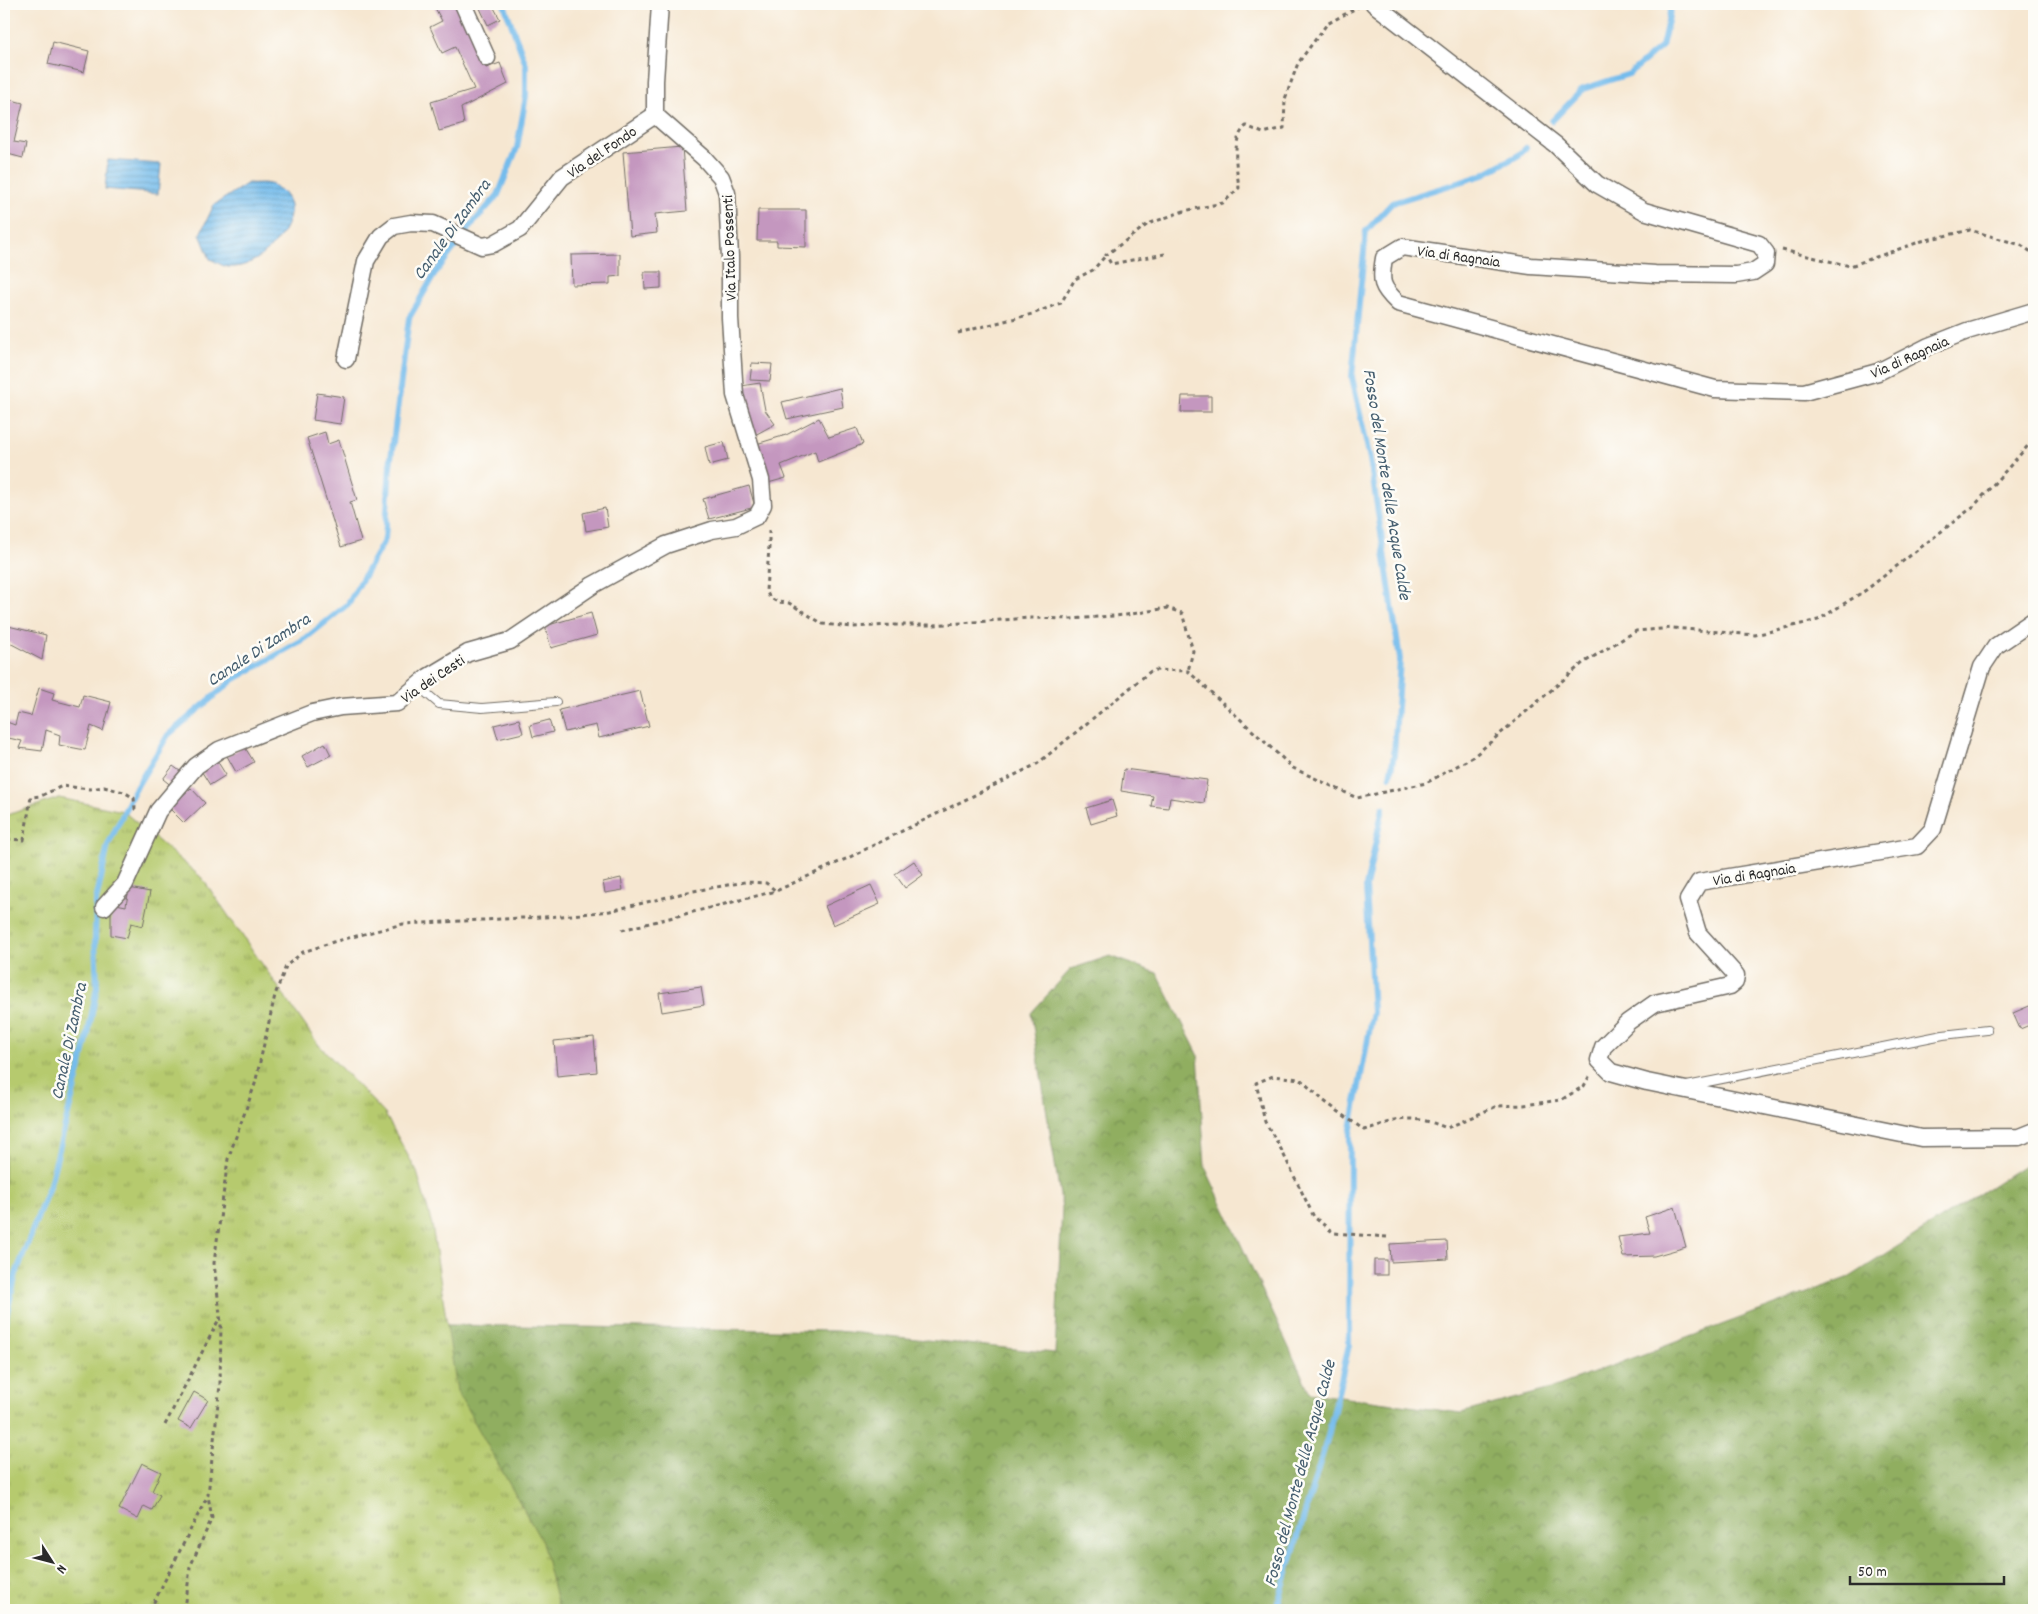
<svg xmlns="http://www.w3.org/2000/svg" width="2038" height="1614" font-family="Dekko,sans-serif">
<style>
.forest{fill:url(#forest-crowns);stroke:#5e6c46}
.park{fill:url(#park-tufts);stroke:#707a4c}
.water{fill:url(#water-rules);stroke:#50748c}
.lines{fill:none;stroke-linecap:round;stroke-linejoin:round}
.stream{stroke:#74bcec;stroke-width:6}
.building{fill:#c497bf}
.lane-casing{stroke:#726d65;stroke-width:10}
.street-casing{stroke:#726d65;stroke-width:19}
.path{stroke:#726d65;stroke-width:3;stroke-dasharray:4 4;stroke-linecap:butt}
.lane{stroke:#fff;stroke-width:8}
.street{stroke:#fff;stroke-width:16}
.labels{text-anchor:middle;stroke-width:5;stroke-linejoin:round;paint-order:stroke}
.street-label{font-size:16px;fill:#2b2b2b;stroke:#fdfcf7}
.water-label{font-size:18px;font-style:italic;fill:#455e6f;stroke:#fdfcf7}
</style>
<defs>
<pattern id="forest-crowns" width="20" height="18" patternUnits="userSpaceOnUse" patternTransform="scale(1.25)"><rect width="20" height="18" fill="#90ae61"/><path d="M2 6a3 3 0 1 1 6 0M12 15a3 3 0 1 1 6 0" fill="none" stroke="#768e50"/></pattern>
<pattern id="park-tufts" width="24" height="20" patternUnits="userSpaceOnUse" patternTransform="scale(1.25)"><rect width="24" height="20" fill="#b6ca6e"/><path d="M3 7l-1-3M5 7V3M7 7l1-3M15 17l-1-3M17 17v-4M19 17l1-3" fill="none" stroke="#94a45b"/></pattern>
<pattern id="water-rules" width="6" height="5" patternUnits="userSpaceOnUse" patternTransform="scale(1.25)"><rect width="6" height="5" fill="#74bcec"/><path d="M0 2.5h6" fill="none" stroke="#5f99bf"/></pattern>
</defs>
<rect width="100%" height="100%" fill="#fdfcf7"/>
<filter id="ink" filterUnits="userSpaceOnUse"><feTurbulence type="fractalNoise" baseFrequency=".02" numOctaves="2"/><feDisplacementMap in="SourceGraphic" scale="10" xChannelSelector="R" yChannelSelector="G"/><feConvolveMatrix kernelMatrix="1 2 1 2 8 2 1 2 1" color-interpolation-filters="sRGB"/></filter>
<filter id="wash" filterUnits="userSpaceOnUse"><feTurbulence type="fractalNoise" baseFrequency=".0096" numOctaves="4" result="noise"/><feDisplacementMap in="SourceGraphic" scale="20" xChannelSelector="R" yChannelSelector="G"/><feGaussianBlur stdDeviation="1.12" result="paint"/><feColorMatrix in="noise" values="0 0 0 0 0 0 0 0 0 0 0 0 0 0 0 0 0 1.4 0 .05"/><feComposite in="paint" operator="in"/></filter>
<g filter="url(#wash)">
<rect width="100%" height="100%" fill="#f6e7d1"/>
<!-- forest -->
<polygon class="forest" points="1110,956 1157,973 1198,1054 1205,1167 1310,1393 1461,1413 1550,1389 1850,1277 2024,1165 2034,1162 2034,1610 4,1610 4,1015 319,1323 838,1331 1055,1353 1062,1208 1031,1013 1071,969"/>
<!-- park -->
<polygon class="park" points="59,798 123,811 202,878 318,1044 385,1114 417,1172 432,1225 457,1391 542,1542 559,1610 4,1610 4,816"/>
<!-- water -->
<g class="water">
<polygon points="108,160 161,164 158,194 105,189"/>
<path d="M248 183C254 184 264 182 271 184 274 185 277 189 280 190 312 213 262 271 228 267 222 266 215 261 210 259L200 234 214 205Z"/>
</g>
<g class="lines">
<!-- stream -->
<g class="stream">
<polyline points="1552,121 1583,89 1629,74 1662,46 1672,4"/>
<polyline points="1390,776 1394,755 1400,659 1370,459 1352,377 1366,231 1392,203 1480,176 1519,155 1526,148"/>
<polyline points="4,1325 16,1274 50,1184 86,1044 97,987 95,939 96,901 108,845 134,791 168,735 233,680 306,638 348,604 385,539 390,466 409,318 436,272 473,223 498,195 517,148 526,96 526,65 504,4"/>
<polyline points="1276,1610 1328,1436 1349,1345 1350,1134 1373,1012 1366,887 1383,808"/>
</g>
</g>
<g id="blocks">
<!-- building -->
<g class="building">
<polygon points="433,4 459,4 486,68 500,63 508,84 461,108 464,124 439,131 431,102 474,89 455,47 442,53 430,27 442,21"/>
<polygon points="478,4 492,4 500,19 488,25"/>
<polygon points="53,42 89,51 84,72 48,64"/>
<polygon points="4,98 23,103 14,142 26,144 23,158 4,153"/>
<polygon points="682,147 687,211 655,214 657,233 630,236 623,152"/>
<polygon points="758,210 806,210 806,247 777,246 777,241 757,241"/>
<polygon points="620,254 620,276 610,277 610,284 572,285 571,255"/>
<polygon points="644,272 661,272 661,288 645,289"/>
<polygon points="752,363 772,364 770,381 750,380"/>
<polygon points="760,383 765,410 775,424 755,435 747,417 741,386"/>
<polygon points="840,388 843,407 787,419 782,402"/>
<polygon points="317,393 344,397 340,424 313,420"/>
<polygon points="1182,396 1211,396 1211,412 1181,412"/>
<polygon points="819,418 829,437 857,428 863,444 818,462 815,451 781,465 786,478 768,483 753,445 786,435"/>
<polygon points="325,432 328,444 339,440 357,500 350,502 361,541 341,547 307,438"/>
<polygon points="724,442 728,460 709,465 705,447"/>
<polygon points="749,486 755,507 709,519 703,499"/>
<polygon points="605,508 608,527 586,531 583,513"/>
<polygon points="591,613 597,635 551,648 545,626"/>
<polygon points="4,625 46,635 42,660 4,640"/>
<polygon points="39,688 54,693 52,700 80,707 83,695 111,702 103,731 91,726 85,750 59,745 60,735 46,730 42,751 19,748 22,741 4,737 4,721 15,725 18,713 31,716"/>
<polygon points="640,691 649,726 599,738 596,725 565,732 559,710"/>
<polygon points="519,719 523,733 498,739 494,725"/>
<polygon points="549,720 553,732 533,737 530,725"/>
<polygon points="325,743 331,755 308,767 302,756"/>
<polygon points="244,746 254,762 236,772 227,756"/>
<polygon points="216,759 226,775 210,785 200,769"/>
<polygon points="173,766 184,774 173,787 163,779"/>
<polygon points="1124,769 1207,780 1204,803 1170,798 1168,808 1151,806 1153,796 1121,791"/>
<polygon points="191,788 205,803 184,823 169,808"/>
<polygon points="1112,800 1117,816 1091,824 1086,808"/>
<polygon points="914,861 923,875 905,888 895,874"/>
<polygon points="621,878 623,890 605,893 603,882"/>
<polygon points="871,885 880,904 833,925 825,906"/>
<polygon points="129,888 150,892 143,926 131,923 127,938 111,935 111,903 126,906"/>
<polygon points="701,987 704,1005 662,1012 659,993"/>
<polygon points="2034,1004 2034,1029 2032,1024 2020,1029 2013,1013"/>
<polygon points="594,1037 597,1072 557,1076 554,1041"/>
<polygon points="1675,1207 1686,1247 1654,1256 1623,1257 1618,1237 1650,1233 1645,1217"/>
<polygon points="1447,1241 1448,1259 1391,1262 1390,1244"/>
<rect x="1374" y="1260" width="13" height="15"/>
<polygon points="194,1392 208,1400 191,1428 178,1421"/>
<polygon points="142,1463 161,1472 152,1491 160,1495 152,1510 144,1506 138,1519 119,1509"/>
</g>
</g>
</g>
<g filter="url(#ink)">
<use href="#blocks" fill-opacity="0" stroke="#726d65" stroke-width="1"/>
<g class="lines">
<defs>
<g id="lane">
<polyline points="418,686 439,704 482,708 556,702"/>
<polyline points="1687,1086 1943,1035 1987,1030"/>
</g>
<g id="street">
<polyline points="463,4 487,58"/>
<path d="M1374 4 1556 145 1597 184 1644 211 1759 244 1766 253 1765 264 1753 272 1736 275 1655 274 1531 266 1402 247 1384 258C1380 282 1381 287 1398 303L1715 389 1804 392 1878 372 1929 346 1967 331 2034 311"/>
<polyline points="346,359 366,261 381,236 394,226 411,223 433,224 482,246 493,244 520,229 562,177 655,115"/>
<polyline points="2034,620 1996,646 1982,667 1933,829 1917,846 1699,882 1688,900 1698,933 1736,975 1735,982 1730,986 1655,1003 1628,1022 1603,1047 1599,1060 1611,1072 1647,1082 1921,1138 2019,1137 2034,1131"/>
<polyline points="104,907 125,884 158,811 196,766 219,750 312,713 341,707 397,703 428,677 468,653 510,641 593,585 666,545 712,530 736,526 757,516 763,505 761,480 735,395 730,318 730,257 727,193 721,177 704,158 655,115 655,81 660,4"/>
</g>
</defs>
<!-- lane casing -->
<use href="#lane" class="lane-casing"/>
<!-- street casing -->
<use href="#street" class="street-casing"/>
<!-- path -->
<g class="path">
<polyline points="1782,250 1850,266 1922,241 1970,230 2021,245 2034,254"/>
<path d="M1165 254 1111 264 1106 255 1148 224 1184 211 1223 203 1239 188C1237 168 1230 141 1246 126L1263 133 1284 128 1285 99 1298 63 1327 24 1358 7"/>
<polyline points="958,333 1032,314 1061,303 1075,279 1093,270 1106,255"/>
<polyline points="769,530 769,547 766,591 770,598 778,602 789,603 823,624 852,627 893,625 933,625 1029,618 1071,619 1126,615 1167,608 1182,613 1193,651 1188,671"/>
<path d="M4 819C8 842 10 864 4 886"/>
<polyline points="7,839 24,840 31,797 41,796 62,786 90,789 104,787 124,792 134,798 135,809 138,810"/>
<polyline points="622,930 776,891 850,857 1037,764 1152,670 1188,671 1293,768 1357,798 1426,783 1473,757 1583,663 1636,631 1673,628 1755,635 1818,620 1866,590 1974,506 2034,439"/>
<path d="M1387 1237 1334 1233 1314 1217 1279 1145 1265 1122 1256 1083 1273 1076 1300 1079 1324 1101 1364 1130C1401 1119 1409 1113 1447 1128L1497 1106 1524 1105 1561 1100 1584 1086 1590 1075"/>
<polyline points="165,1425 220,1317"/>
<polyline points="150,1610 208,1495 220,1385 221,1323 214,1263 228,1159 255,1084 275,995 286,966 303,952 333,942 403,924 562,916 610,911 688,892 745,882 766,883 776,891"/>
<polyline points="185,1610 190,1567 212,1518 208,1496"/>
</g>
<!-- lane -->
<use href="#lane" class="lane"/>
<!-- street -->
<use href="#street" class="street"/>
</g>
</g>
<g class="labels">
<!-- street labels -->
<g class="street-label">
<text transform="translate(601 151) rotate(-34)" y="6">Via del Fondo</text>
<text transform="translate(728 248) rotate(-92)" y="6">Via Italo Possenti</text>
<text transform="translate(1459 255) rotate(8)" y="6">Via di Ragnaia</text>
<text transform="translate(1909 356) rotate(-24)" y="6">Via di Ragnaia</text>
<text transform="translate(432 678) rotate(-34)" y="6">Via dei Cesti</text>
<text transform="translate(1754 873) rotate(-9)" y="6">Via di Ragnaia</text>
</g>
<!-- water labels -->
<g class="water-label">
<text transform="translate(451 229) rotate(-54)" y="6">Canale Di Zambra</text>
<text transform="translate(1388 484) rotate(81)" y="6">Fosso del Monte delle Acque Calde</text>
<text transform="translate(258 649) rotate(-33)" y="6">Canale Di Zambra</text>
<text transform="translate(68 1041) rotate(-78)" y="6">Canale Di Zambra</text>
<text transform="translate(1299 1473) rotate(-75)" y="6">Fosso del Monte delle Acque Calde</text>
</g>
</g>
<!-- margin -->
<rect width="2038" height="1614" fill="none" stroke="#fdfcf7" stroke-width="20"/>
<!-- north arrow -->
<g transform="translate(52 1562) rotate(126)" stroke="#fdfcf7" stroke-width="4" paint-order="stroke">
<path d="M0-4L9 19L0 12L-9 19Z" fill="#2b2b2b"/>
<text y="-8" font-size="14" font-weight="bold" text-anchor="middle" fill="#2b2b2b">N</text>
</g>
<!-- scale -->
<path d="M1850 1576v8h154v-8" fill="none" stroke="#2b2b2b" stroke-width="2.5"/>
<text x="1858" y="1576" font-size="15" fill="#2b2b2b" stroke="#fdfcf7" stroke-width="4" paint-order="stroke">50 m</text>
</svg>
